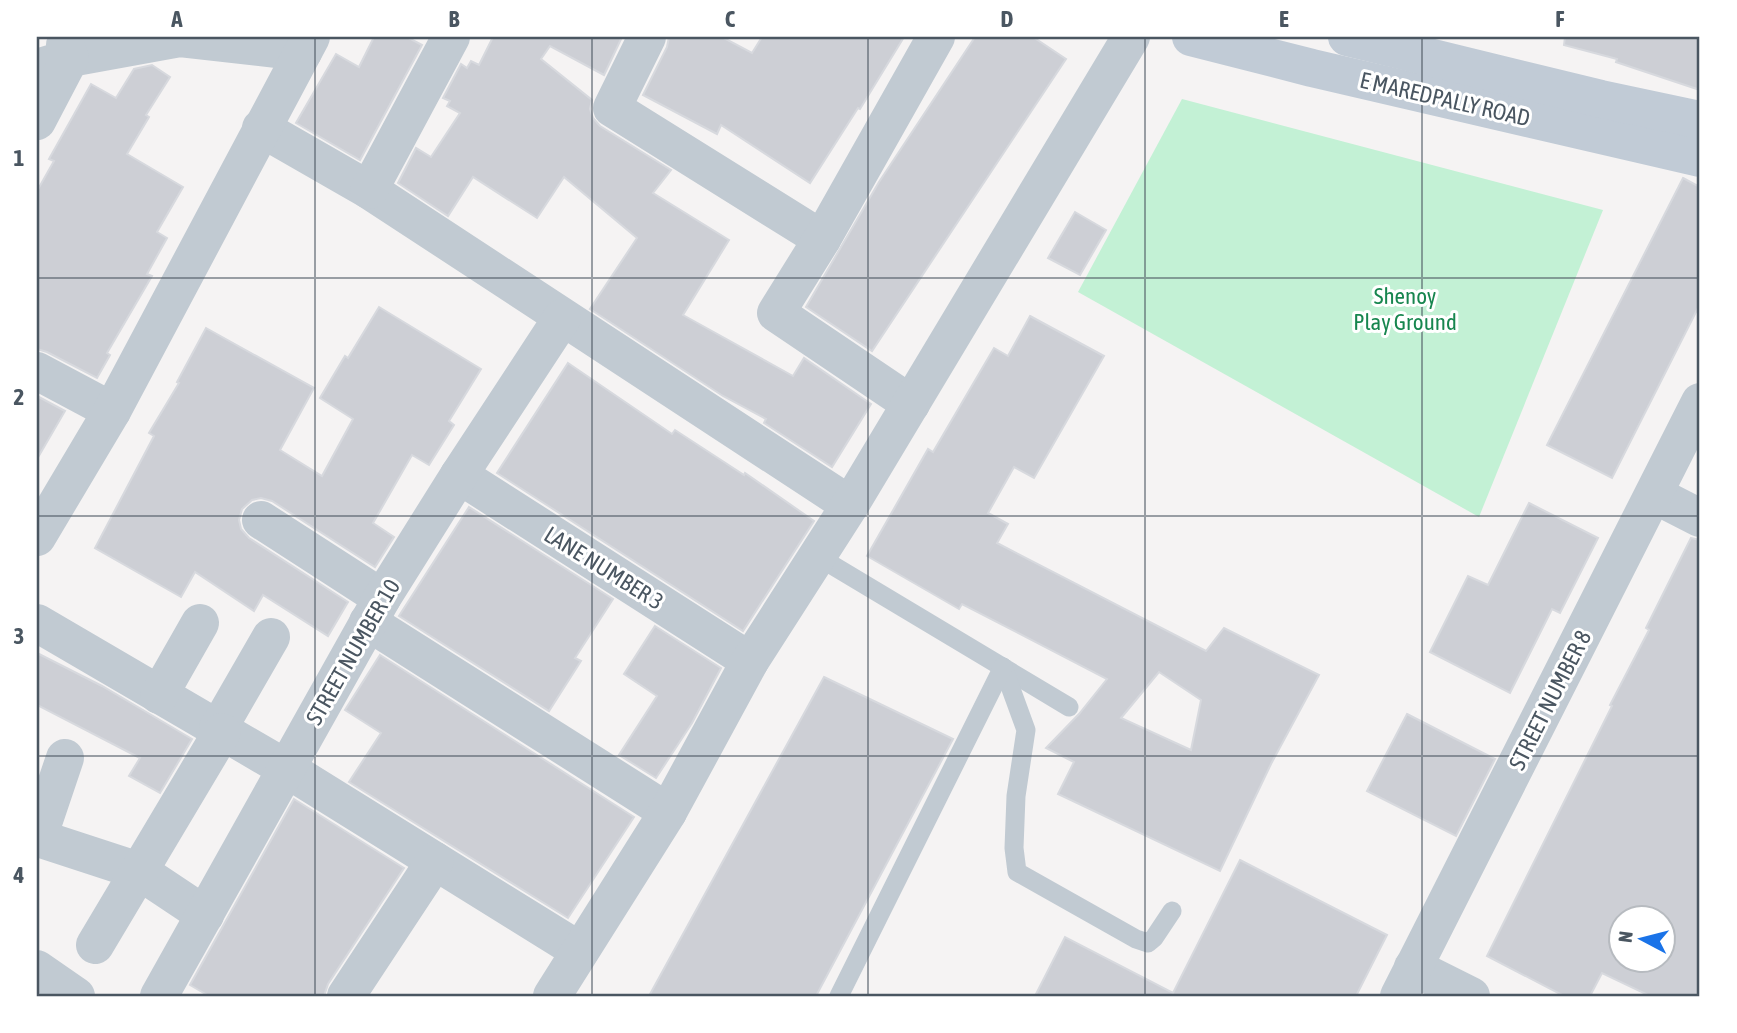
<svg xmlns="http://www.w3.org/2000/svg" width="1737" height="1033" font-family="'Asap Condensed',sans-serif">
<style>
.green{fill:#c3f1d5}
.building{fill:#cdcfd5;stroke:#d7d9de;stroke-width:2;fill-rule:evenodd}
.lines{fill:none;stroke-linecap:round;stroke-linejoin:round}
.service{stroke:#c1cad2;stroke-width:19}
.minor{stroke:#c1cad2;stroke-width:38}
.secondary{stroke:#c1cbd6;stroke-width:38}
.grid{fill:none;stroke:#4a5661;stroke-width:2;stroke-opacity:0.55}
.labels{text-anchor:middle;stroke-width:6;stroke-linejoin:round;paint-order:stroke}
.street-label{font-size:23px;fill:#4a5661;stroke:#fff}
.park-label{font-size:23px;fill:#17864f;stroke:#fff}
.neatline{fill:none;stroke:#4a5661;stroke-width:2.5}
.grid-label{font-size:23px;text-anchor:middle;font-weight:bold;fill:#4a5661}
</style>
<rect width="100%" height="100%" fill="#f5f3f3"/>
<!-- green -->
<polygon class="green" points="1182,99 1603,210 1479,517 1078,292"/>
<!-- building -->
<g class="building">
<polygon points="374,37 407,37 422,45 360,160 296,123 336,54 359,67"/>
<polygon points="493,37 622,37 604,75 550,46 541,59 592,100 590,109 593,118 600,126 671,170 653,193 729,240 683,315 793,376 804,358 871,404 832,467 764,423 766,419 723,396 590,309 637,238 564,177 537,218 473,177 448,216 398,183 416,148 431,157 460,113 447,106 450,101 443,98 461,64 467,68 471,61 479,65"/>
<polygon points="669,37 722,37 752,53 762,37 904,37 860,109 858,108 810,183 721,125 717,134 643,95 667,47"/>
<polygon points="975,37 1033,37 1066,59 872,351 806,307 879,182"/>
<polygon points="1565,37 1700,37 1700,90 1616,62 1617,59 1564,45"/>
<polygon points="152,65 170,77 146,115 149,117 127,154 183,187 157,232 167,238 147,274 152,276 107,353 110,355 97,378 47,352 37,349 37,191 54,161 49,159 91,84 116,98 134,69"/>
<polygon points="1683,178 1700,187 1700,304 1612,478 1547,445"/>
<polygon points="1075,212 1106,230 1080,275 1048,258"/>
<polygon points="379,307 481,369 449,421 454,425 429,465 412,455 373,523 394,537 375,567 272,501 261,498 252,500 242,509 239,520 241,529 249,538 348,602 328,636 263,595 254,611 195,572 181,597 95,548 154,436 149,433 179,383 177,382 206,328 314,388 280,450 322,476 353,419 320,398 345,356 348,358"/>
<path d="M1030 316 1104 356 1034 478 1014 467 988 513 1008 524 997 543 1206 651 1224 628 1319 675 1271 764 1220 871 1058 794 1074 762 1046 748 1079 714 1107 679 962 604 959 609 867 556 928 449 933 452 994 348 1008 356ZM1159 672 1201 700 1191 750 1121 718Z"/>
<polygon points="568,363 672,434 675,430 744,475 745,473 814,521 743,631 497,473"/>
<polygon points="37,396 65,411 37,459"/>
<polygon points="1529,503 1598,538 1560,613 1552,609 1510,693 1430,652 1468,576 1488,585"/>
<polygon points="469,507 613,599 575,658 581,661 549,711 399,616"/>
<path d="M1691 538 1700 540V996H1650L1602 973 1590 996H1564L1487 956 1612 706 1610 705 1649 630 1646 628ZM1621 918H1663V960H1621Z"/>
<polygon points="655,626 721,668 692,723 656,778 619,755 657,696 624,674"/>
<polygon points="37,653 102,686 192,739 160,793 129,776 140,758 37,705"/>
<polygon points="380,655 634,817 568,918 349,782 381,733 345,710"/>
<polygon points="824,677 953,739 816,996 649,996"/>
<polygon points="1407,714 1495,759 1456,836 1367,791"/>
<polygon points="294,799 404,868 328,984 324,996 209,996 190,985"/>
<polygon points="1240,860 1387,935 1356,996 1035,996 1065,937 1173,993"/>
</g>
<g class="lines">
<!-- service -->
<g class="service">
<polyline points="817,556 1069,707"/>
<polyline points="1003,667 1026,730 1016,796 1014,848 1017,872 1136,939 1148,943 1154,938 1172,911"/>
<polyline points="839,996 1003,667"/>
</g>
<!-- minor -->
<g class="minor">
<polyline points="647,37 612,108 822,239"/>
<polyline points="37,68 70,58 180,38 303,52"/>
<polyline points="37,121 70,58 65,45"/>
<polyline points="261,128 369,190 850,505"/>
<polyline points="369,190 451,37"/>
<polyline points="37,371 112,411"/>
<polyline points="911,404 776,313 822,239 936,37"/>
<polyline points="459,475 750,661"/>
<polyline points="1655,495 1700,518"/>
<polyline points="261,520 382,598"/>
<polyline points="37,537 112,411 311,37"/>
<polyline points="368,622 668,812"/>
<polyline points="37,623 287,769 580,951"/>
<polyline points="159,695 200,623"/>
<polyline points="218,729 271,637"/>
<polyline points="65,758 38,838 139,871 205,915"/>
<polyline points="95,945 222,732"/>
<polyline points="1413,967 1471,996"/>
<polyline points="37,969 76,996"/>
<polyline points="159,996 382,598 459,475 562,318"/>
<polyline points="346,996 435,861"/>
<polyline points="552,996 668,812 750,661 850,505 1131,37"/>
<polyline points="1399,996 1700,402"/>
</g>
<!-- secondary -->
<g class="secondary">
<polyline points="1191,37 1312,68 1700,158"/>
<polyline points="1347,37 1601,99 1700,120"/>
</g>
</g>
<!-- grid -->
<path class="grid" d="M315 37V996M592 37V996M868 37V996M1145 37V996M1422 37V996M37 278H1700M37 516H1700M37 756H1700"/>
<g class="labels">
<!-- street labels -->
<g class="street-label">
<text transform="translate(1445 99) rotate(13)" y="8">E MAREDPALLY ROAD</text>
<text transform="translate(604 568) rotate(32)" y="8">LANE NUMBER 3</text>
<text transform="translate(353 652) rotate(-60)" y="8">STREET NUMBER 10</text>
<text transform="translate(1550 700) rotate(-63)" y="8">STREET NUMBER 8</text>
</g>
<!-- park labels -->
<g class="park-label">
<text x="1405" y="304">Shenoy<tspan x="1405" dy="26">Play Ground</tspan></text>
</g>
</g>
<!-- border -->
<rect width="1737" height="1033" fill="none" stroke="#ffffff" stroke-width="77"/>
<!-- north arrow -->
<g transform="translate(1642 939) rotate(277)"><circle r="33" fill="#ffffff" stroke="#b7bbc0" stroke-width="2"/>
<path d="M0-5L12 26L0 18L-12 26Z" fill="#1a73e8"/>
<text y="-10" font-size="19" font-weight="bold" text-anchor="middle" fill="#4a5661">N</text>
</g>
<rect x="38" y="38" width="1660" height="957" class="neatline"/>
<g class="grid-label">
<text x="177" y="27">A</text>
<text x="454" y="27">B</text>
<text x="730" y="27">C</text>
<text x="1007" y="27">D</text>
<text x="1284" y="27">E</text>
<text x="1560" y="27">F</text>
<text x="19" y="166">1</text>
<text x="19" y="405">2</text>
<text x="19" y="644">3</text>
<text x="19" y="883">4</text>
</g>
</svg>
